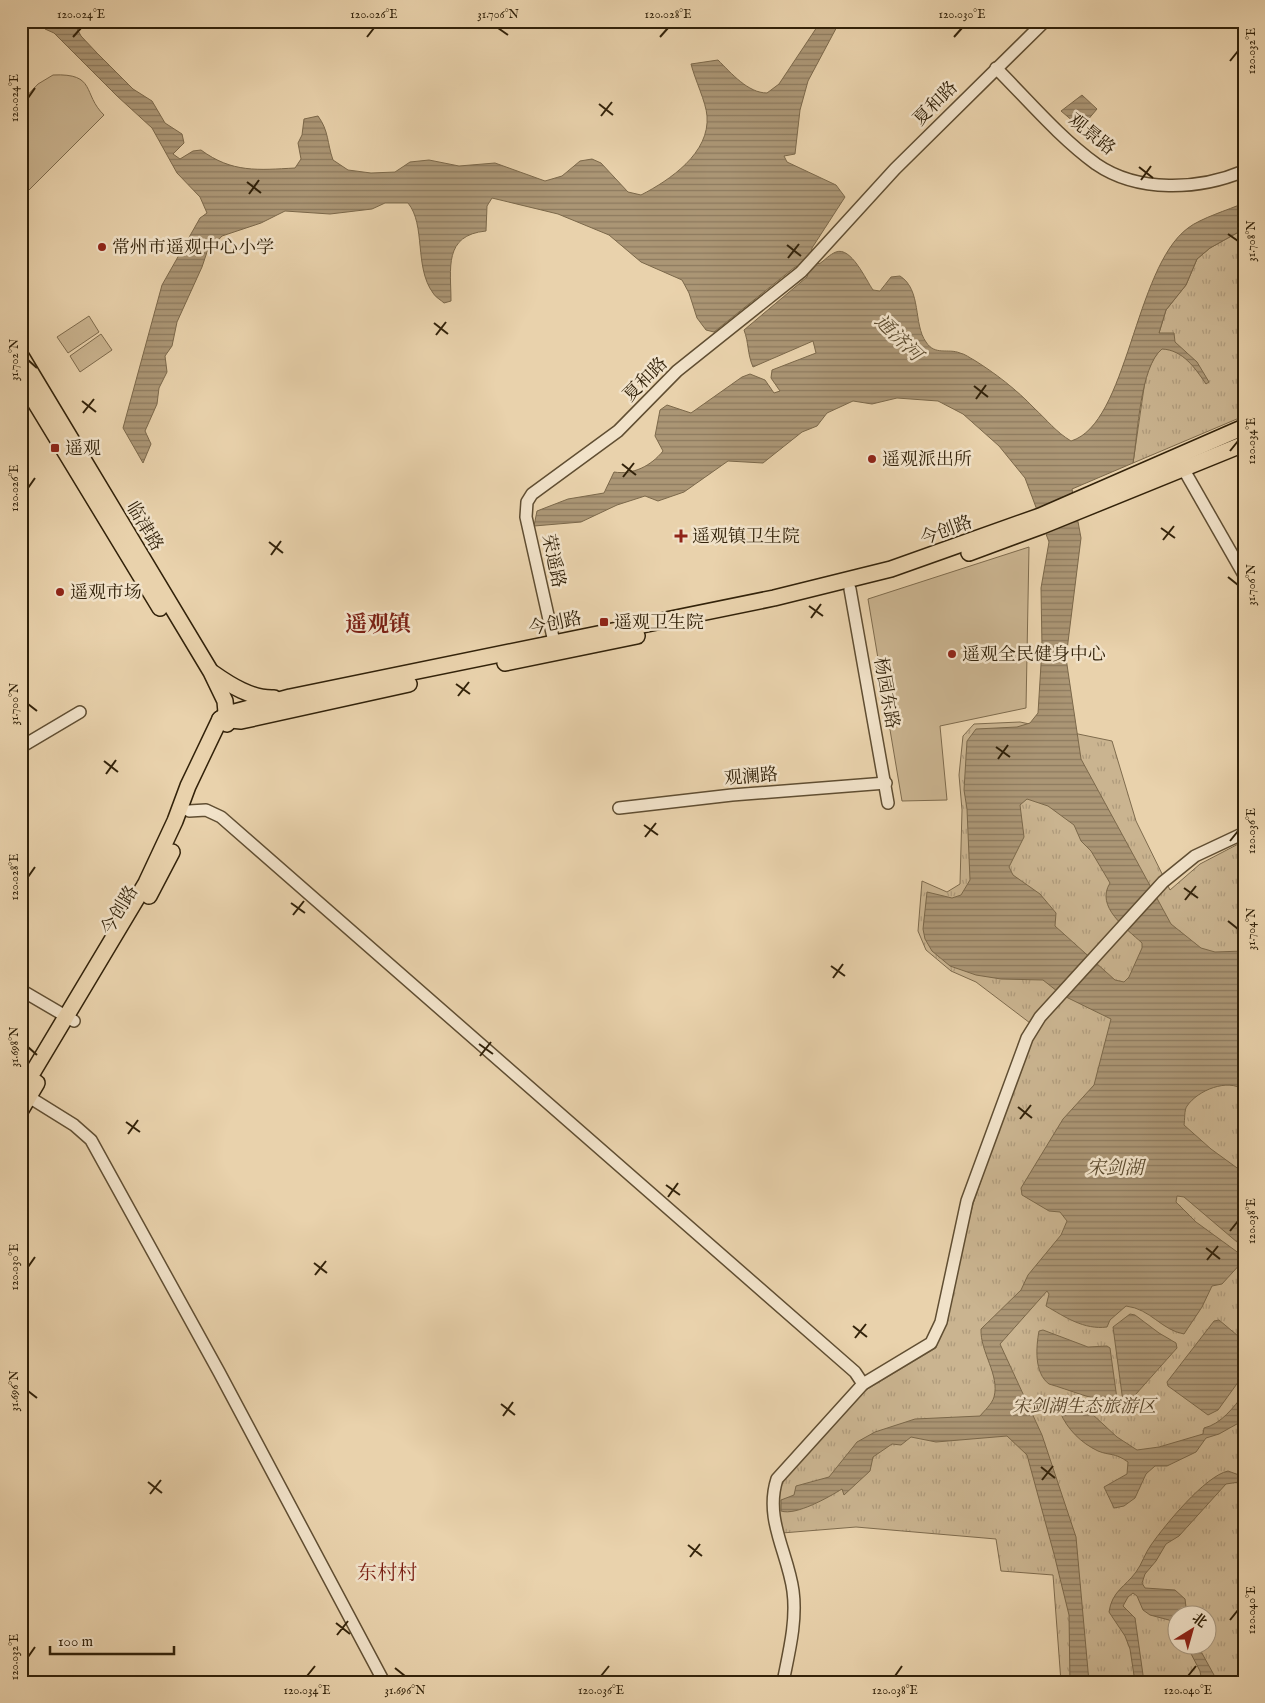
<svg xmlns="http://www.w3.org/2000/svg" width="1265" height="1703" font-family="'IM FELL English','Noto Serif SC',serif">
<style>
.grass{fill:url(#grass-tufts);stroke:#7e6b4d;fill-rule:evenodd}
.garden{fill:#cab490;stroke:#7e6b4d}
.water{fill:url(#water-rules);stroke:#7b684a;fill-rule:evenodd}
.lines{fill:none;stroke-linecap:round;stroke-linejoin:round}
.minor-casing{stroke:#604e32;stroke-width:14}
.major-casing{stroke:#32220a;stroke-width:18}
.minor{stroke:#f1e2c9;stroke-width:11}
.major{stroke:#e9d2ac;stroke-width:15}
.ticks{fill:none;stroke:#32220a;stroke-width:2}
.poi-dot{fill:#8f2418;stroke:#f1e2c9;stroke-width:2}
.labels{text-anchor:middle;stroke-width:5;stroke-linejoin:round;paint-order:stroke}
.street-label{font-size:18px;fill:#32220a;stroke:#f1e2c9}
.poi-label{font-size:18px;fill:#32220a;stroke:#f1e2c9;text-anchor:start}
.park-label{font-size:18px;font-style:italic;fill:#58462c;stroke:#f1e2c9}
.water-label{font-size:19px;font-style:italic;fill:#5c4b2f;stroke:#f1e2c9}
.quarter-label{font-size:20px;fill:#7a1f14;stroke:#f1e2c9}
.district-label{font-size:22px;font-weight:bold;fill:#7a1f14;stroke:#f1e2c9}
.neatline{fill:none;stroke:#32220a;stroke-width:2}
.ticks-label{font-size:12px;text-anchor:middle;fill:#32220a}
</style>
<defs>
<pattern id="grass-tufts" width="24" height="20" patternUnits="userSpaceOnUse" patternTransform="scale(1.25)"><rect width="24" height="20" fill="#cab490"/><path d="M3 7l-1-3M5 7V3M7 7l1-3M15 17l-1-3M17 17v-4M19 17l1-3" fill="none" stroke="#ae9a7b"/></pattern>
<pattern id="water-rules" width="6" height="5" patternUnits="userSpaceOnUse" patternTransform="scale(1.25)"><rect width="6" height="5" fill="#ab9675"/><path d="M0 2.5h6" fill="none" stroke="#8c7a5e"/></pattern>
</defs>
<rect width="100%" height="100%" fill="#e9d2ac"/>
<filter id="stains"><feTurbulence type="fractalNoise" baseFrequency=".004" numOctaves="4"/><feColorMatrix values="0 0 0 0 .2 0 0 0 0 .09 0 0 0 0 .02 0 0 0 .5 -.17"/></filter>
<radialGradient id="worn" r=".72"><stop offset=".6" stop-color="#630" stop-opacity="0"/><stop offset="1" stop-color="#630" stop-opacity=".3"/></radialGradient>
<!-- grass -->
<g class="grass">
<polygon points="1244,229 1244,416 1133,463 1146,374 1156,354 1159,333 1166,310 1186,285 1197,259 1210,248"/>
<path d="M1020 722 1112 741 1136 821 1170 890 1200 864 1244 841V1682H1061L1053 1575 1001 1571 996 1539 856 1527 782 1533 776 1495 785 1476 856 1396 936 1348 973 1204 1034 1026 976 982 951 971 926 950 918 931 922 881 947 892 960 884 962 810 959 775 963 736 974 724ZM1178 1616H1208V1646H1178Z"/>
</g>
<!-- garden -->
<g class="garden">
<path d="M53 75C97 73 82 94 104 115L21 198V182L24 179 21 178V102L38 84Z"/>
<polygon points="89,316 99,332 68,353 57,337"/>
<polygon points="101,334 112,350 80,372 70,356"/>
<polygon points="1029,547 1026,708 940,726 947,800 902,801 868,599"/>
</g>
<!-- water -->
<g class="water">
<path d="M47 21H73L81 36 97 53 133 89 152 101 165 123 182 134 184 143 173 154 180 159 193 151 201 150C232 173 258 170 295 168L301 159 298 143 302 135 304 119 318 116C329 131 327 143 333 160L348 170 371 173 395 172 410 162 429 160 459 166 495 163 545 181 562 176 580 161 592 159 601 163 628 192 641 195C670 180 710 153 707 116 706 102 695 80 691 64L718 60C731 73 748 93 767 93L779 84 821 21H840L808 81 800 110 795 154 784 156 787 162 836 185 845 197 812 248 811 255 819 264C824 261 830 254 836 252 851 246 866 280 873 290L880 291 891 277 900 276C922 290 913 324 926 342 935 356 948 348 960 353 965 354 970 358 974 360 995 373 1017 390 1034 408 1047 420 1056 432 1071 441 1128 424 1134 268 1188 228 1201 218 1228 210 1244 203V229L1210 248 1197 259 1186 285 1166 310 1159 333H1174L1175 342 1197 362 1209 382 1206 384C1195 368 1183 350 1162 349 1140 367 1138 433 1133 463L1072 489 1081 538 1066 658 1081 759 1171 924 1201 948 1215 952 1244 951V1090C1228 1078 1198 1090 1187 1106 1184 1110 1185 1120 1184 1125L1211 1149 1244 1173V1248L1184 1197 1177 1196 1176 1202 1196 1222 1240 1254 1243 1261 1222 1284 1212 1286 1202 1307 1184 1334C1161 1330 1151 1309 1126 1306L1110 1320 1107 1327C1084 1330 1065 1317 1046 1306L1049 1294 1047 1291 1000 1344 1042 1435 1076 1537 1089 1682H1070L1069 1615 1054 1554 1027 1455 1007 1436 936 1442 911 1437 901 1445 892 1444 873 1457 870 1471 844 1495 842 1489C829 1497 796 1516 781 1511V1500L794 1495 796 1486 829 1477 857 1442 875 1432 915 1419 980 1416C984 1411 992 1404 994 1397 1000 1375 980 1352 981 1329L1021 1290 1028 1275 1061 1235 1067 1221 1060 1212 1049 1211 1022 1195 1021 1188 1063 1119 1094 1085 1111 1019 1062 995 1043 980 1001 979 976 975 950 966 932 951 925 939 923 929 927 892 952 898 961 895 970 880 967 809 964 790 967 741 976 729 1017 727 1030 723 1038 713 1042 648 1041 588 1049 542 1025 478 999 446 963 414 938 401 897 398 872 404 853 401 827 413 817 426 802 432 763 463 728 461 684 492 658 501 645 496 617 505 581 522 534 526 537 511 568 499 604 493 614 472C633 475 651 466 663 451L655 436 660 410 667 405 691 413 742 377 750 374 765 380 774 393 780 391 771 378 772 370 816 353 813 341 753 367C747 353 749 343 744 330L807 277 808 273 803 265 795 267 714 332 706 330 697 318 689 293 682 280 641 262 609 235 558 214 492 198 487 206 486 231C443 235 451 269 451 301L444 303C441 300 435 297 433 293 414 267 426 225 408 203H385L372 209 330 214 285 211 261 223 222 236 207 252 202 267 177 322 172 346 165 356 167 372 159 388 157 404 145 431 151 444 143 463 123 428 162 285 200 218 207 213 200 197 177 173 152 128 117 96 54 33 45 29ZM1027 799 1048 806 1074 825 1081 841 1091 851 1110 883C1095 907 1126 928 1142 943V948L1129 977 1124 982 1115 980 1055 926 1056 913 1040 894 1013 875 1009 867 1024 837 1020 805Z"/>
<polygon points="1082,95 1097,109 1081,128 1061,111"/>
<polygon points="1130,1314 1135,1315 1159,1333 1176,1343 1177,1348 1128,1403 1123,1402 1113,1327"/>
<polygon points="1219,1320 1244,1341 1244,1374 1218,1410 1208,1415 1168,1386 1167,1382 1214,1321"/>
<path d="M1043 1330 1088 1347 1107 1346 1110 1348 1117 1399 1115 1402C1098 1402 1067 1389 1049 1384 1034 1373 1036 1347 1039 1331Z"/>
<path d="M1244 1394V1420L1219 1434 1206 1438 1196 1452 1167 1466H1155L1146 1474 1135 1498 1124 1506 1114 1508 1104 1487 1127 1474 1128 1462C1114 1452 1110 1456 1098 1451 1081 1443 1067 1429 1060 1412L1073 1408 1091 1413 1117 1437 1137 1450 1159 1447 1203 1434 1204 1428C1221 1424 1233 1408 1244 1394Z"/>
<path d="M1228 1471 1239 1475V1482L1226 1484 1179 1536 1166 1544 1156 1561 1145 1574 1142 1583 1145 1588 1175 1590 1185 1599 1187 1615 1178 1616 1177 1628 1169 1620 1150 1615 1143 1610 1137 1596 1133 1593 1128 1597 1123 1606 1135 1618 1144 1682H1135L1130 1649 1125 1636 1109 1612C1112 1591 1125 1587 1136 1572 1142 1564 1145 1553 1151 1545 1165 1525 1205 1476 1228 1471Z"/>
<polygon points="1187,1646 1198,1646 1214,1675 1214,1682 1202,1682 1200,1671"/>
</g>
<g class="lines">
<defs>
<g id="minor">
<path d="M996 68C1028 100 1059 137 1096 164 1138 193 1199 190 1244 171"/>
<polyline points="1180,463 1244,575"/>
<polyline points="850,589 888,803"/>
<polyline points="554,642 526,517 527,502 532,494 618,431 677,371 801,272 895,169 1045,21"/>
<polyline points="21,747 80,712"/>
<polyline points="619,808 732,795 886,783"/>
<polyline points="189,811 206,810 221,817 855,1372 863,1384"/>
<polyline points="21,990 74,1021"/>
<polyline points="29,1097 74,1125 91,1140 219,1372 384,1682"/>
<path d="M783 1682C789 1652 797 1621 793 1591 788 1553 764 1519 777 1479L863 1384 931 1343 941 1322 967 1201 1027 1038 1040 1017 1163 882 1195 856 1244 833"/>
</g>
<g id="major">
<polyline points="21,356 211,672 225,701 227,724"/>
<polyline points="21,379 160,608"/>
<polyline points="969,553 1042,526 1244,444"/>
<polyline points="505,663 637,636"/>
<path d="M213 673C230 685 252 699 274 698"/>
<polyline points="220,719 241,721 409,684"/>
<polyline points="149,896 172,852"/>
<polyline points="21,1092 146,883 175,821 188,786 220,719 227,714 290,697 774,598 891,569 1040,516 1244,427"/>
<polyline points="21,1110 37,1083"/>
</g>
</defs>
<!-- minor casing -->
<use href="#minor" class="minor-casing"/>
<!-- major casing -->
<use href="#major" class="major-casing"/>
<!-- minor -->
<use href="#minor" class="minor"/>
<!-- major -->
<use href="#major" class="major"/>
</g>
<!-- ticks -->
<path class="ticks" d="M498 28 508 35M73 37 81 28M367 37 374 28M660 37 668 28M954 37 962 28M1230 61 1238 51M28 98 35 88M599 104 613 115M601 116 612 102M1139 167 1153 178M1141 180 1151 166M247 182 261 193M249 194 259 180M1228 234 1238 241M787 245 801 256M788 258 799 244M434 323 448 334M436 335 446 322M28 360 37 368M974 386 988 397M976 399 986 385M82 401 96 412M83 413 94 399M1230 451 1238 441M622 464 636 475M623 477 634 463M28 488 35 478M1161 528 1175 538M1163 540 1174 526M269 542 283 553M271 555 281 541M1228 577 1238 585M809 606 823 616M811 618 821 604M456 684 470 694M458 696 469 682M28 704 37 711M996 747 1010 757M998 759 1008 745M104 761 118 772M106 774 116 760M644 825 658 835M645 837 656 823M1230 841 1238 831M28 877 35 867M1184 888 1198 898M1185 900 1196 886M291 903 305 913M293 915 304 901M1228 921 1238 929M831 966 845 976M833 978 843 964M479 1044 493 1054M28 1047 37 1055M480 1056 491 1042M1018 1107 1032 1118M1020 1119 1031 1105M126 1122 140 1132M128 1134 138 1120M666 1185 680 1195M668 1197 678 1183M1230 1231 1238 1221M1206 1248 1220 1259M1207 1260 1218 1246M314 1263 327 1273M28 1267 35 1257M315 1275 326 1261M853 1326 867 1337M855 1338 866 1324M28 1391 37 1398M501 1404 515 1415M503 1416 513 1402M1041 1467 1055 1478M1042 1480 1053 1466M148 1482 162 1493M150 1494 161 1480M688 1545 702 1556M690 1557 700 1544M1230 1620 1238 1610M336 1623 350 1634M337 1635 348 1621M28 1657 35 1647M395 1668 405 1676M307 1676 315 1666M601 1676 609 1666M895 1676 902 1666M1188 1676 1196 1666"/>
<!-- markers -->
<g class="poi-dot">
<circle cx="102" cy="247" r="5"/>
<rect x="50" y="443" width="10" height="10" rx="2.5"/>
<circle cx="872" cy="459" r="5"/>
<path d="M678.5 528.5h5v5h5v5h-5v5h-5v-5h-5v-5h5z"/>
<circle cx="60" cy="592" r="5"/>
<rect x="599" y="617" width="10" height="10" rx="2.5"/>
<circle cx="952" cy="654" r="5"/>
</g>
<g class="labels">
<!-- street labels -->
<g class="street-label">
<text transform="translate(935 103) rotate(-45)" y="6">夏和路</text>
<text transform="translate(1092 134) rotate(39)" y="6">观景路</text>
<text transform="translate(645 379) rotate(-45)" y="6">夏和路</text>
<text transform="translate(145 526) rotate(59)" y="6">临津路</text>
<text transform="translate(946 530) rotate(-20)" y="6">今创路</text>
<text transform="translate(554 561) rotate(78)" y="6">荣遥路</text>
<text transform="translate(555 623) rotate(-12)" y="6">今创路</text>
<text transform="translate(887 693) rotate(80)" y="6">杨园东路</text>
<text transform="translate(751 776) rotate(-5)" y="6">观澜路</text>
<text transform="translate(119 910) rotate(-59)" y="6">今创路</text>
</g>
<!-- poi labels -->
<g class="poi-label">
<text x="112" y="253">常州市遥观中心小学</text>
<text x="65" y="454">遥观</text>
<text x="882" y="465">遥观派出所</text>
<text x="692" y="542">遥观镇卫生院</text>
<text x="70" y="598">遥观市场</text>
<text x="614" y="628">遥观卫生院</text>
<text x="962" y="660">遥观全民健身中心</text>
</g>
<!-- park labels -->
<g class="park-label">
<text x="1084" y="1412">宋剑湖生态旅游区</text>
</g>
<!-- water labels -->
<g class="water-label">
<text transform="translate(899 337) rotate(44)" y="7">通济河</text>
<text x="1115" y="1174">宋剑湖</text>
</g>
<!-- quarter labels -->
<g class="quarter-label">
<text x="387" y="1579">东村村</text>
</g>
<!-- district labels -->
<g class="district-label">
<text x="378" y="631">遥观镇</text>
</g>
</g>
<!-- margin -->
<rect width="1265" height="1703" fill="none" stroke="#e9d2ac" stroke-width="55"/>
<!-- north arrow -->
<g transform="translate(1192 1630) rotate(37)"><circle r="24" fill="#f1e2c9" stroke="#a5957d"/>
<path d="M0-4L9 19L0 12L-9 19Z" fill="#8f2418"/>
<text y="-8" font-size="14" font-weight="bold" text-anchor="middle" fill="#32220a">北</text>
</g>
<!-- scale -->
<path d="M50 1646v8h124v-8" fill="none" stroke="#32220a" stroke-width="2.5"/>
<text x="58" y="1646" font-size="15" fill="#32220a" stroke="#f1e2c9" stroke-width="4" paint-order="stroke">100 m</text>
<rect x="28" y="28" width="1210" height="1648" class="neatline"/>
<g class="ticks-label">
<text x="81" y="18">120.024°E</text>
<text x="374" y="18">120.026°E</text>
<text x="498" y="18">31.706°N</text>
<text x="668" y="18">120.028°E</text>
<text x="962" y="18">120.030°E</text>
<text transform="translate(1251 51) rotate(-90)" y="4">120.032°E</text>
<text transform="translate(14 98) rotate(-90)" y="4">120.024°E</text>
<text transform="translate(1251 241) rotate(-90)" y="4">31.708°N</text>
<text transform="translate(14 360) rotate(-90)" y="4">31.702°N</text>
<text transform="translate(1251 441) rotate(-90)" y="4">120.034°E</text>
<text transform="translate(14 488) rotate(-90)" y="4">120.026°E</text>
<text transform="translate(1251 585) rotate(-90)" y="4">31.706°N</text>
<text transform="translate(14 704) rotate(-90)" y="4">31.700°N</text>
<text transform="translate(1251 831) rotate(-90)" y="4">120.036°E</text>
<text transform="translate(14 877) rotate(-90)" y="4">120.028°E</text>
<text transform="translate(1251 929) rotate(-90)" y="4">31.704°N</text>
<text transform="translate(14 1047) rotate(-90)" y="4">31.698°N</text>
<text transform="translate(1251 1221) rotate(-90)" y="4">120.038°E</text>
<text transform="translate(14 1267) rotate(-90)" y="4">120.030°E</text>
<text transform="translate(14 1391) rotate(-90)" y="4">31.696°N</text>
<text transform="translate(1251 1610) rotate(-90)" y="4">120.040°E</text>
<text transform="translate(14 1657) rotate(-90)" y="4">120.032°E</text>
<text x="307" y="1694">120.034°E</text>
<text x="405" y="1694">31.696°N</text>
<text x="601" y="1694">120.036°E</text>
<text x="895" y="1694">120.038°E</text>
<text x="1188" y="1694">120.040°E</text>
</g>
<rect width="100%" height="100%" filter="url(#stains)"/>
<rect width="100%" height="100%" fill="url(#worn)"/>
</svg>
